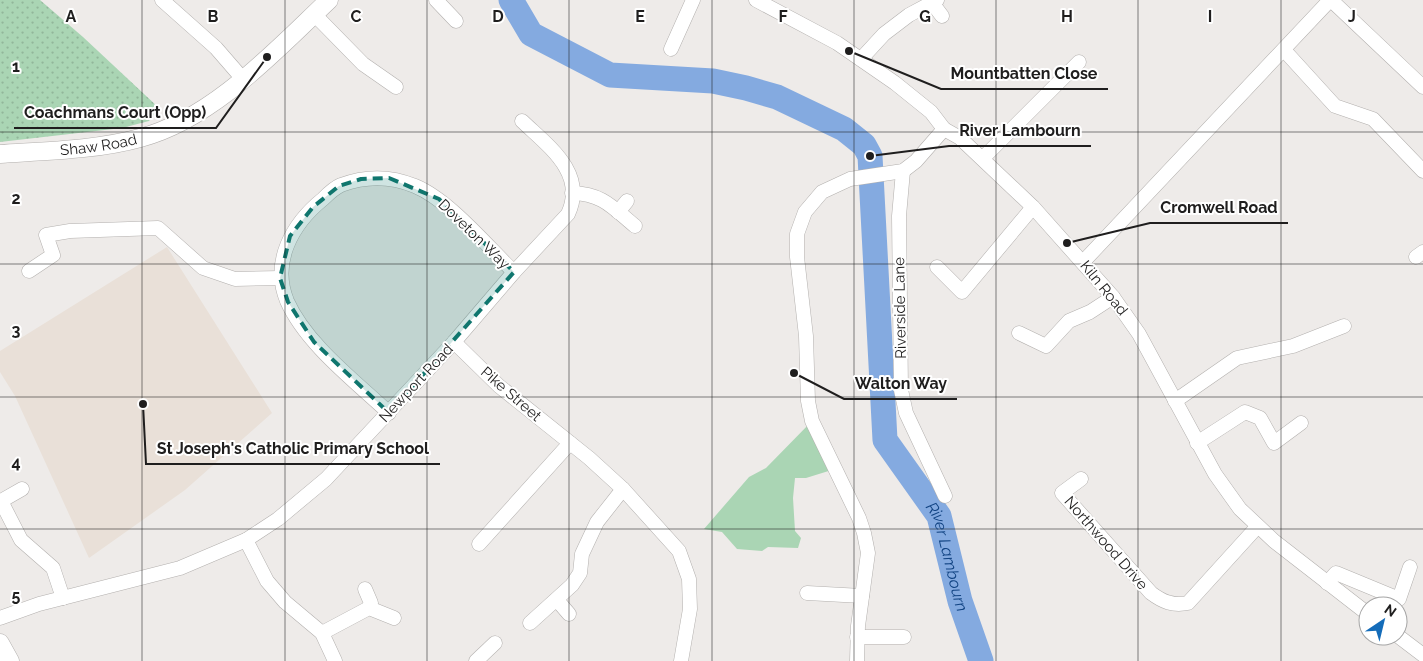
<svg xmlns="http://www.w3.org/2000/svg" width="1423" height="661" font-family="Raleway,sans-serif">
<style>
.built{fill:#e9e0d8}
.green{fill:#aad5b4}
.park{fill:url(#park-dots)}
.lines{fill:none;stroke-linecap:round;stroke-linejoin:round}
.river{stroke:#84aae0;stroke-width:25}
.minor-casing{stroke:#b3b0ae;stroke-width:15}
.major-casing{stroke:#b3b0ae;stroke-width:19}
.minor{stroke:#fff;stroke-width:14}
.major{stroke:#fff;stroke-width:18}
.marked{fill:#0f766e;fill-opacity:0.2;stroke:#0f766e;stroke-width:4;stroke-dasharray:10 6;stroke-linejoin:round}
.grid{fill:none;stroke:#1f1e1e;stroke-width:1;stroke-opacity:0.55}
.labels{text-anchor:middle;stroke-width:4;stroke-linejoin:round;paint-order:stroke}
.street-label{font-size:15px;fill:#1f1e1e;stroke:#fff}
.water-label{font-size:16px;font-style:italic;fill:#124483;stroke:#fff}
.grid-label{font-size:16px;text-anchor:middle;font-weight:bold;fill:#1f1e1e;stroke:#fff;stroke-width:4;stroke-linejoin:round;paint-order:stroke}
.leader{fill:none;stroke:#1f1e1e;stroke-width:2}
.callout-dot{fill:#1f1e1e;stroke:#fff;stroke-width:2}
.callout-label{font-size:16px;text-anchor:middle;font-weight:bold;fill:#1f1e1e;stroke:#fff;stroke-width:4;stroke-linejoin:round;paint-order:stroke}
</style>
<defs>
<pattern id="park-dots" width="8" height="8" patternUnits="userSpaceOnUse" patternTransform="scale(1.25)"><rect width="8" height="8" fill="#aad5b4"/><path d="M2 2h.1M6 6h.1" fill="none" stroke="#92b69a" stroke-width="1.8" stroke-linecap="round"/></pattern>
</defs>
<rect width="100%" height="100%" fill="#eeebe9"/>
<!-- built -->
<polygon class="built" points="167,247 272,413 185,490 89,558 15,396 0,372 0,351"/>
<!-- green -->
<polygon class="green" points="812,421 835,469 806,478 795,478 793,498 795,531 801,538 798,548 768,547 762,551 737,549 722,532 704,529 749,477 766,468"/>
<!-- park -->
<polygon class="park" points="0,0 40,0 83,37 159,108 149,121 122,128 0,142"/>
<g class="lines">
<!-- river -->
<path class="river" id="s1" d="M511 0 531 34 610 75 713 81 746 88 777 97 844 129 864 145 870 156 885 440 939 516 960 601 981 661"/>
<defs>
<g id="minor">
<polyline points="162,0 216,48 242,78"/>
<polyline points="436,0 456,21"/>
<polyline points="756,0 837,43 895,83 931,112 944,129 960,138 1033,207 1113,297 1139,334 1215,474 1240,509 1274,541 1368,614"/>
<polyline points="1331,0 1423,87"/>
<polyline points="933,4 942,16"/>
<polyline points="314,14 363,64 396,87"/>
<polyline points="671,49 693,0"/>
<polyline points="1284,50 1335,106 1373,119 1423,171"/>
<polyline points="861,59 884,34 909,15 937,0"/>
<polyline points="983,158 1079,62"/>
<polyline points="903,171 899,216 901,390 906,413 945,496"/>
<path d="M572 193C603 194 612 207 635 226"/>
<polyline points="618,212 627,201"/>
<polyline points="1416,257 1423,252"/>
<polyline points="1083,262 1330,0"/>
<polyline points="937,267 962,292 1033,207"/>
<polyline points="29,271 53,255 46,235 70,231 158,228 203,268 235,279 280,278"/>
<polyline points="1019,333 1046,346 1069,321 1090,312 1113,297"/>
<polyline points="454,342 499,386 589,458 623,489 679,551 689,579 690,609 681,661"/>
<polyline points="1175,401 1237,358 1293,346 1344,326"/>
<path d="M389 413C355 381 306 344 287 301 271 262 292 224 323 199 328 194 334 188 341 185 365 176 391 176 415 186 449 200 487 246 514 272"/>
<polyline points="1197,443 1245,412 1260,418 1274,443 1301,423"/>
<path d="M1081 479 1062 493 1151 593C1163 602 1173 606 1188 603L1257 527"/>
<polyline points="22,489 1,501 21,540 53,568 63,598"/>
<polyline points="246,540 267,581 285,602 322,633 335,661"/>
<polyline points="479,544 570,443"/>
<polyline points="1327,583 1336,573 1399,599 1410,567"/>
<polyline points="365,589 371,603 369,608"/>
<polyline points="807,593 862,596"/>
<polyline points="557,600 569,614"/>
<path d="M0 618 39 604 180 568 246 540 278 519 326 479 454 342 514 272 568 214C587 173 548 146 522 121"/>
<polyline points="530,623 572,585 580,573 582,554 597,522 623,489"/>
<polyline points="322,633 369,608 394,618"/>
<polyline points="1398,636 1423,655"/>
<polyline points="857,637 904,637"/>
<polyline points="476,661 495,643"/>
<polyline points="857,661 858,626 868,553 864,533 859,518 812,421 808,401 806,336 797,257 797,234 805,212 822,192 850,179 903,171 916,161 944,129"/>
</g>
<g id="major">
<path id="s2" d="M0 154C45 151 97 150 140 138 213 119 276 50 329 0"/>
<polyline points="0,643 10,661"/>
</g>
</defs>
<!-- minor casing -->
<use href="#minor" class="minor-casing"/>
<!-- major casing -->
<use href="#major" class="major-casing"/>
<!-- minor -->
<use href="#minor" class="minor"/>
<!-- major -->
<use href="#major" class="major"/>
</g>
<!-- marked area -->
<path class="marked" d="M389 178 439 199 514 272 389 413 314 342 288 302 280 278 290 236 313 207 339 186 361 179Z"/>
<!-- grid -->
<path class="grid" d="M142 0V661M285 0V661M427 0V661M569 0V661M712 0V661M854 0V661M996 0V661M1138 0V661M1281 0V661M0 132H1423M0 264H1423M0 397H1423M0 529H1423"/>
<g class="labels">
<!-- street labels -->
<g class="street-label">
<text dy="5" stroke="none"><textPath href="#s2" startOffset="99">Shaw Road</textPath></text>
<text transform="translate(474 234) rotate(44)" y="5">Doveton Way</text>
<text transform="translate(1104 288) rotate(51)" y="5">Kiln Road</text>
<text transform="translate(900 308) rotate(-91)" y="5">Riverside Lane</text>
<text transform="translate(416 383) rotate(-47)" y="5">Newport Road</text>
<text transform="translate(511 394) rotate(41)" y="5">Pike Street</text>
<text transform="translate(1106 543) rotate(49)" y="5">Northwood Drive</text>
</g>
<!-- water labels -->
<g class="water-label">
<text dy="6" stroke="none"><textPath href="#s1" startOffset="829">River Lambourn</textPath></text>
</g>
</g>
<g class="grid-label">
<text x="71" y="22">A</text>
<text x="213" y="22">B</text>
<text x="356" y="22">C</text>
<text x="498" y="22">D</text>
<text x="640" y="22">E</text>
<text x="783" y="22">F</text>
<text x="925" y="22">G</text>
<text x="1067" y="22">H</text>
<text x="1210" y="22">I</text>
<text x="1352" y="22">J</text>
<text x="16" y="72">1</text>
<text x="16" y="204">2</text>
<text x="16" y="336">3</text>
<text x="16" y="468">4</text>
<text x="16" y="601">5</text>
</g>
<!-- callouts -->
<path class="leader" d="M849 51L941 89H1108M267 57L216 128H14M870 156L949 146H1091M1067 243L1150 223H1288M794 373L844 399H957M143 404L146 464H440"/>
<g class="callout-dot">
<circle cx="849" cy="51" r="5"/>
<circle cx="267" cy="57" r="5"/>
<circle cx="870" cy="156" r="5"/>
<circle cx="1067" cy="243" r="5"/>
<circle cx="794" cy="373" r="5"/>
<circle cx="143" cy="404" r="5"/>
</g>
<g class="callout-label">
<text x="1024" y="79">Mountbatten Close</text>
<text x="115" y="118">Coachmans Court (Opp)</text>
<text x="1020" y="136">River Lambourn</text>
<text x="1219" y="213">Cromwell Road</text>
<text x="901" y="389">Walton Way</text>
<text x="293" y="454">St Joseph's Catholic Primary School</text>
</g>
<!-- north arrow -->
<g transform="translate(1383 621) rotate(35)"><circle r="24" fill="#ffffff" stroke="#a5a5a5"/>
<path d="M0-4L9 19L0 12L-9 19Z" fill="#146cb9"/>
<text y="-8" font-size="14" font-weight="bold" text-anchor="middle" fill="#1f1e1e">N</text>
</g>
</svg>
